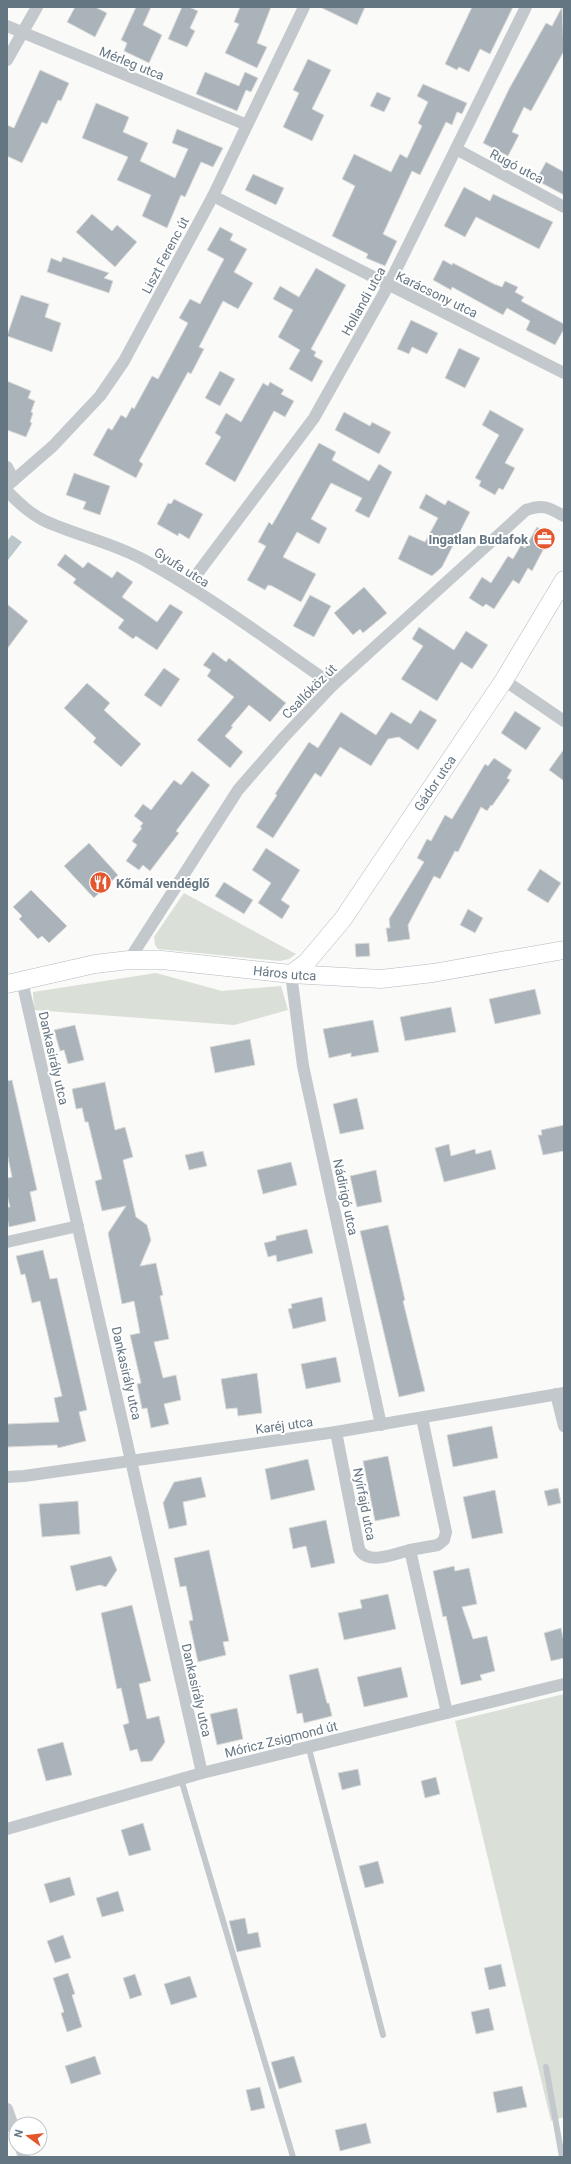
<svg xmlns="http://www.w3.org/2000/svg" width="571" height="2164" font-family="Roboto,sans-serif">
<style>
.green{fill:#dadfd7}
.water{fill:#bbc7cb}
.building{fill:#aab3b9;stroke:#dcdcda}
.lines{fill:none;stroke-linecap:round;stroke-linejoin:round}
.secondary-casing{stroke:#b3babf;stroke-width:19}
.lane{stroke:#c3c8cc;stroke-width:6}
.street{stroke:#c3c8cc;stroke-width:12}
.secondary{stroke:#fff;stroke-width:18}
.labels{text-anchor:middle;stroke-width:4;stroke-linejoin:round;paint-order:stroke}
.street-label{font-size:13px;fill:#657683;stroke:#fff}
.poi-label{font-size:13px;font-weight:bold;fill:#657683;stroke:#fff;text-anchor:end}
</style>
<rect width="100%" height="100%" fill="#fafaf8"/>
<!-- green -->
<g class="green">
<polygon points="184,893 296,954 289,959 280,961 158,949 155,945 154,937"/>
<polygon points="156,973 222,991 281,986 288,1010 234,1025 34,1010 33,992"/>
<polygon points="564,1694 564,2117 551,2121 455,1721"/>
</g>
<!-- water -->
<polygon class="water" points="12,535 22,542 8,560 7,541"/>
<!-- building -->
<g class="building">
<polygon points="75,7 95,7 107,13 95,37 67,22"/>
<polygon points="136,7 151,7 143,25 162,35 149,63 124,51 127,43 121,40"/>
<polygon points="182,7 189,7 198,11 190,28 195,31 187,47 168,39"/>
<polygon points="240,7 271,7 257,43 267,47 257,68 225,53 239,24 234,22"/>
<polygon points="320,7 365,7 357,25"/>
<polygon points="472,7 513,7 490,54 480,49 469,72 459,67 457,70 445,64"/>
<polygon points="562,7 564,51 531,111 524,107 512,132 519,135 508,156 483,143 509,89 546,23 552,26"/>
<polygon points="308,59 331,70 312,109 324,115 312,141 283,127 299,93 293,90"/>
<polygon points="40,70 69,83 61,101 58,100 47,124 42,122 22,163 7,156 7,125 14,128"/>
<polygon points="205,72 239,86 245,72 258,78 251,92 246,90 237,111 196,94"/>
<polygon points="423,84 467,103 462,114 457,112 452,125 446,122 420,175 412,171 383,234 397,241 385,266 366,258 368,254 332,236 355,186 342,179 354,154 391,172 400,154 407,158 422,126 418,123 428,102 417,96"/>
<polygon points="377,92 391,98 384,112 370,106"/>
<polygon points="96,103 129,117 123,132 148,143 140,161 175,178 188,149 172,143 177,129 223,148 213,167 201,162 185,197 181,195 167,228 142,216 151,195 117,180 128,157 82,138"/>
<polygon points="546,162 564,172 564,195 536,180"/>
<polygon points="253,174 284,188 276,205 245,190"/>
<polygon points="464,187 490,201 493,194 553,222 539,249 476,217 465,237 444,226"/>
<polygon points="92,214 112,231 117,225 137,242 115,267 76,232"/>
<polygon points="220,227 233,234 230,240 247,249 234,272 253,283 238,309 223,301 199,347 204,349 191,374 188,372 139,461 143,464 136,478 93,455 108,428 112,430 121,415 126,418 132,407 134,409 152,376 158,379 188,323 179,318 190,299 200,304 224,259 207,250"/>
<polygon points="63,257 109,273 104,278 113,281 109,293 47,272 51,258 61,262"/>
<polygon points="443,260 452,265 453,263 494,284 502,287 505,281 518,287 515,292 524,297 521,301 564,324 564,329 555,345 526,330 530,321 507,308 503,315 452,287 451,290 433,280"/>
<polygon points="316,268 346,285 311,349 316,352 314,356 323,361 312,382 289,369 300,350 278,337 293,310 273,299 280,286 299,297"/>
<polygon points="21,295 49,304 45,317 61,323 52,352 7,336"/>
<polygon points="411,320 438,333 427,354 412,347 409,354 397,349"/>
<polygon points="459,348 480,358 465,388 445,378"/>
<polygon points="220,371 235,379 220,406 205,398"/>
<polygon points="7,381 31,391 28,398 35,401 31,412 33,413 30,422 32,423 26,437 7,430"/>
<polygon points="270,382 284,390 281,394 294,401 285,417 274,411 235,482 205,464 221,437 215,433 226,413 241,422 263,383 268,386"/>
<polygon points="490,410 524,429 505,463 515,468 503,490 499,488 495,495 479,486 481,481 475,478 499,435 482,425"/>
<polygon points="344,412 370,426 372,422 391,432 379,454 335,430"/>
<polygon points="319,443 336,452 332,460 369,481 379,464 392,472 369,518 355,511 362,498 331,483 311,519 327,528 319,544 297,532 283,557 316,574 301,602 272,586 268,585 265,590 247,580 266,546 258,542 269,522 272,525"/>
<polygon points="74,473 110,486 100,515 83,509 86,502 66,495"/>
<polygon points="426,494 445,505 448,500 470,512 442,567 432,576 398,559 409,535 425,542 438,518 419,508"/>
<polygon points="174,499 203,514 189,539 179,533 178,536 157,524 168,503 171,504"/>
<polygon points="537,527 551,535 532,571 528,568 519,584 513,580 494,609 486,604 483,607 469,598 482,577 491,583 508,556 513,559 521,545 525,548"/>
<polygon points="65,554 83,568 88,562 112,578 117,571 133,582 122,597 157,622 170,604 183,612 157,650 136,636 133,639 118,628 124,620 73,583 76,579 57,565"/>
<polygon points="364,587 387,613 363,633 360,629 353,635 334,613"/>
<polygon points="310,595 331,606 314,637 293,626"/>
<polygon points="7,604 28,621 7,649"/>
<polygon points="419,627 454,650 466,631 488,645 472,669 461,662 437,701 401,679 423,646 412,639"/>
<polygon points="213,652 226,662 229,658 286,703 270,722 249,705 231,726 233,727 225,736 243,752 230,768 197,740 234,697 207,676 211,670 203,665"/>
<polygon points="164,668 180,679 161,707 144,695"/>
<polygon points="87,683 110,703 104,710 141,744 121,767 93,742 96,738 64,708"/>
<polygon points="420,710 437,720 418,750 399,737 388,739 371,766 340,747 321,777 315,773 273,838 256,827 277,795 275,794 309,742 318,748 341,712 376,735 391,712 411,724"/>
<polygon points="515,711 541,728 526,750 501,733"/>
<polygon points="564,749 564,781 549,770"/>
<polygon points="494,758 512,770 507,778 510,780 492,806 491,805 487,811 481,807 458,852 455,851 440,879 434,876 408,925 410,939 388,942 386,928 390,928 389,919 424,862 417,858 427,839 431,841 445,815 452,819 485,764 488,766"/>
<polygon points="192,771 210,785 176,831 179,833 150,871 143,865 139,870 126,861 137,845 132,841 142,828 140,827 143,823 134,816 143,804 151,810 174,780 181,785"/>
<polygon points="89,843 118,875 94,898 64,866"/>
<polygon points="266,848 300,870 281,900 290,906 282,919 258,903 271,883 252,870"/>
<polygon points="540,869 561,883 548,903 527,890"/>
<polygon points="224,882 253,900 244,914 215,896"/>
<polygon points="31,890 67,926 49,943 42,936 38,939 19,919 22,916 13,907"/>
<polygon points="468,909 483,918 475,933 460,925"/>
<polygon points="369,943 370,956 356,957 355,944"/>
<polygon points="535,989 541,1014 495,1024 489,999"/>
<polygon points="451,1007 456,1032 405,1041 400,1017"/>
<polygon points="373,1020 379,1052 351,1057 351,1053 329,1058 323,1029"/>
<polygon points="75,1025 84,1060 68,1064 64,1050 60,1051 54,1030"/>
<polygon points="250,1039 255,1065 215,1073 210,1047"/>
<polygon points="12,1080 37,1190 30,1192 36,1221 9,1227 7,1217 7,1207 10,1207 7,1195 7,1178 12,1177 7,1153 7,1081"/>
<polygon points="105,1082 115,1130 125,1127 133,1157 123,1160 136,1217 147,1225 151,1240 140,1266 156,1263 163,1295 160,1296 169,1339 154,1342 163,1378 176,1375 181,1400 164,1404 169,1424 151,1428 147,1408 142,1409 137,1384 141,1383 130,1335 140,1333 134,1301 122,1304 108,1233 126,1206 102,1211 95,1181 102,1179 88,1122 85,1122 82,1108 76,1109 72,1089"/>
<polygon points="357,1098 364,1129 340,1134 333,1104"/>
<polygon points="564,1125 564,1151 543,1155 538,1135 542,1135 541,1130"/>
<polygon points="449,1144 451,1156 475,1149 476,1154 491,1150 496,1169 444,1182 435,1148"/>
<polygon points="203,1151 207,1166 189,1170 185,1155"/>
<polygon points="291,1162 297,1185 263,1194 257,1170"/>
<polygon points="376,1170 382,1202 357,1207 350,1176"/>
<polygon points="388,1225 405,1300 403,1301 425,1391 399,1397 360,1231"/>
<polygon points="307,1229 313,1253 277,1262 276,1255 268,1257 264,1243 276,1240 276,1236"/>
<polygon points="43,1250 50,1279 57,1278 87,1410 79,1412 86,1441 58,1448 57,1445 7,1447 7,1424 59,1422 54,1398 62,1396 40,1301 32,1303 25,1274 21,1275 16,1256"/>
<polygon points="322,1297 326,1321 293,1329 288,1309 292,1308 291,1304"/>
<polygon points="336,1357 341,1382 306,1389 301,1364"/>
<polygon points="257,1373 262,1413 238,1416 237,1408 226,1409 221,1379"/>
<polygon points="492,1426 498,1458 453,1467 447,1435"/>
<polygon points="388,1456 400,1516 375,1521 363,1461"/>
<polygon points="308,1459 315,1490 271,1500 265,1469"/>
<polygon points="201,1477 206,1497 183,1502 187,1525 169,1529 163,1503 174,1482"/>
<polygon points="558,1488 561,1503 548,1506 544,1491"/>
<polygon points="495,1490 503,1533 472,1539 463,1497"/>
<polygon points="78,1501 80,1534 42,1537 39,1504"/>
<polygon points="326,1520 335,1563 311,1568 306,1546 293,1549 289,1528"/>
<polygon points="209,1550 229,1641 223,1642 226,1655 198,1662 189,1621 193,1620 186,1586 180,1587 174,1558"/>
<polygon points="111,1556 117,1570 106,1587 100,1585 76,1591 70,1566"/>
<polygon points="454,1566 455,1571 469,1568 477,1604 462,1607 473,1639 487,1636 495,1671 480,1675 482,1680 461,1685 446,1616 443,1617 433,1571"/>
<polygon points="388,1594 396,1629 344,1640 338,1613 362,1608 360,1600"/>
<polygon points="132,1605 151,1681 139,1684 147,1719 159,1716 165,1742 152,1761 141,1762 137,1749 130,1751 123,1725 129,1723 121,1688 117,1689 101,1613"/>
<polygon points="561,1628 564,1642 564,1658 551,1661 544,1633"/>
<polygon points="401,1667 408,1697 364,1707 357,1677"/>
<polygon points="318,1668 327,1703 329,1703 332,1716 304,1723 302,1713 297,1714 289,1675"/>
<polygon points="237,1708 243,1739 217,1745 210,1714"/>
<polygon points="63,1742 72,1775 46,1781 37,1749"/>
<polygon points="358,1769 361,1785 342,1790 338,1773"/>
<polygon points="436,1777 440,1794 425,1798 421,1781"/>
<polygon points="143,1823 151,1850 129,1856 121,1830"/>
<polygon points="378,1861 384,1883 365,1888 359,1866"/>
<polygon points="70,1877 75,1895 50,1903 44,1884"/>
<polygon points="118,1891 124,1911 102,1917 96,1898"/>
<polygon points="245,1918 248,1934 258,1932 261,1947 237,1952 229,1921"/>
<polygon points="63,1935 71,1958 55,1963 47,1941"/>
<polygon points="501,1964 506,1986 489,1990 484,1968"/>
<polygon points="68,1973 75,1994 72,1995 82,2027 67,2032 61,2013 64,2012 53,1978"/>
<polygon points="135,1974 142,1995 130,1999 123,1978"/>
<polygon points="190,1976 197,1997 171,2005 164,1984"/>
<polygon points="489,2008 494,2030 476,2034 471,2012"/>
<polygon points="95,2056 101,2074 71,2084 65,2066"/>
<polygon points="294,2056 302,2082 279,2089 271,2062"/>
<polygon points="522,2086 527,2107 497,2113 493,2092"/>
<polygon points="260,2087 265,2108 251,2111 246,2090"/>
<polygon points="366,2123 371,2143 340,2151 335,2130"/>
</g>
<g class="lines">
<defs>
<g id="secondary">
<path id="s1" d="M291 974 306 963 343 919 504 680 564 580"/>
<path id="s2" d="M7 984 95 964 129 960H162L291 974 381 979 433 973 564 950"/>
</g>
</defs>
<!-- secondary casing -->
<use href="#secondary" class="secondary-casing"/>
<!-- lane -->
<g class="lane">
<polyline points="308,1745 383,2035"/>
<polyline points="181,1779 293,2157"/>
<polyline points="546,2067 562,2157"/>
</g>
<!-- street -->
<g class="street">
<polyline points="7,26 247,125"/>
<polyline points="7,60 37,7"/>
<polyline points="456,149 564,207"/>
<polyline points="213,196 564,373"/>
<polyline points="7,467 14,480"/>
<polyline points="7,486 53,446 100,396 124,361 213,196 304,7"/>
<path d="M7 491C18 502 30 514 45 521 78 536 114 543 146 561 211 597 272 643 333 685"/>
<polyline points="188,586 314,418 388,286 526,7"/>
<polyline points="504,680 564,721"/>
<path d="M129 960 238 790 284 737 333 685 526 510C543 504 548 507 564 516"/>
<polyline points="291,974 303,1066 381,1425"/>
<polyline points="22,981 202,1773"/>
<polyline points="7,1242 78,1226"/>
<polyline points="556,1394 564,1426"/>
<polyline points="422,1418 446,1532 444,1540 438,1545 410,1550 447,1713"/>
<path d="M336 1432 359 1549C368 1566 394 1554 410 1550"/>
<polyline points="7,1477 24,1476 336,1432 564,1393"/>
<polyline points="7,1829 202,1773 564,1684"/>
<polyline points="7,2109 16,2135"/>
<polyline points="21,2148 24,2157"/>
</g>
<!-- secondary -->
<use href="#secondary" class="secondary"/>
</g>
<!-- icons -->
<defs>
<symbol id="office-disc" viewBox="-11 -11 22 22"><circle r="9.5" fill="#e4572e" stroke="#fff"/><path d="M-6-3h4V-5.5h4V-3h4V5H-6ZM-1-4.5V-3h2v-1.5ZM-6 0V1H6V0Z" fill="#fff"/></symbol>
<symbol id="restaurant-disc" viewBox="-11 -11 22 22"><circle r="9.5" fill="#e4572e" stroke="#fff"/><path d="M-5-6h1v4h1v-4h1v4h1v-4h1v5L-1.5 .5V6h-2V.5L-5-1ZM5-6V6H3V1.5H1.5Q1.5-4 5-6Z" fill="#fff"/></symbol>
</defs>
<g fill-rule="evenodd">
<use href="#office-disc" x="532" y="526" width="25" height="25"/>
<use href="#restaurant-disc" x="88" y="870" width="25" height="25"/>
</g>
<g class="labels">
<!-- street labels -->
<g class="street-label">
<text transform="translate(132 63) rotate(22)" y="5">Mérleg utca</text>
<text transform="translate(517 166) rotate(28)" y="5">Rugó utca</text>
<text transform="translate(165 255) rotate(-62)" y="5">Liszt Ferenc út</text>
<text transform="translate(437 294) rotate(26)" y="5">Karácsony utca</text>
<text transform="translate(363 301) rotate(-61)" y="5">Hollandi utca</text>
<text transform="translate(182 567) rotate(32)" y="5">Gyufa utca</text>
<text transform="translate(309 691) rotate(-45)" y="5">Csallóköz út</text>
<text dy="5" stroke="none"><textPath href="#s1" startOffset="240">Gádor utca</textPath></text>
<text dy="5" stroke="none"><textPath href="#s2" startOffset="281">Háros utca</textPath></text>
<text transform="translate(54 1058) rotate(77)" y="5">Dankasirály utca</text>
<text transform="translate(346 1197) rotate(78)" y="5">Nádirigó utca</text>
<text transform="translate(127 1373) rotate(77)" y="5">Dankasirály utca</text>
<text transform="translate(284 1425) rotate(-8)" y="5">Karéj utca</text>
<text transform="translate(365 1504) rotate(79)" y="5">Nyírfajd utca</text>
<text transform="translate(197 1690) rotate(77)" y="5">Dankasirály utca</text>
<text transform="translate(281 1739) rotate(-14)" y="5">Móricz Zsigmond út</text>
</g>
<!-- poi labels -->
<g class="poi-label">
<text x="528" y="544">Ingatlan Budafok</text>
<text x="116" y="888" text-anchor="start">Kőmál vendéglő</text>
</g>
</g>
<!-- border -->
<rect width="571" height="2164" fill="none" stroke="#657683" stroke-width="16"/>
<!-- north arrow -->
<g transform="translate(28 2136) rotate(285)"><circle r="19" fill="#ffffff" stroke="#c1c8cd"/>
<path d="M0-3L7 15L0 10L-7 15Z" fill="#e4572e"/>
<text y="-6" font-size="11" font-weight="bold" text-anchor="middle" fill="#657683">N</text>
</g>
</svg>
